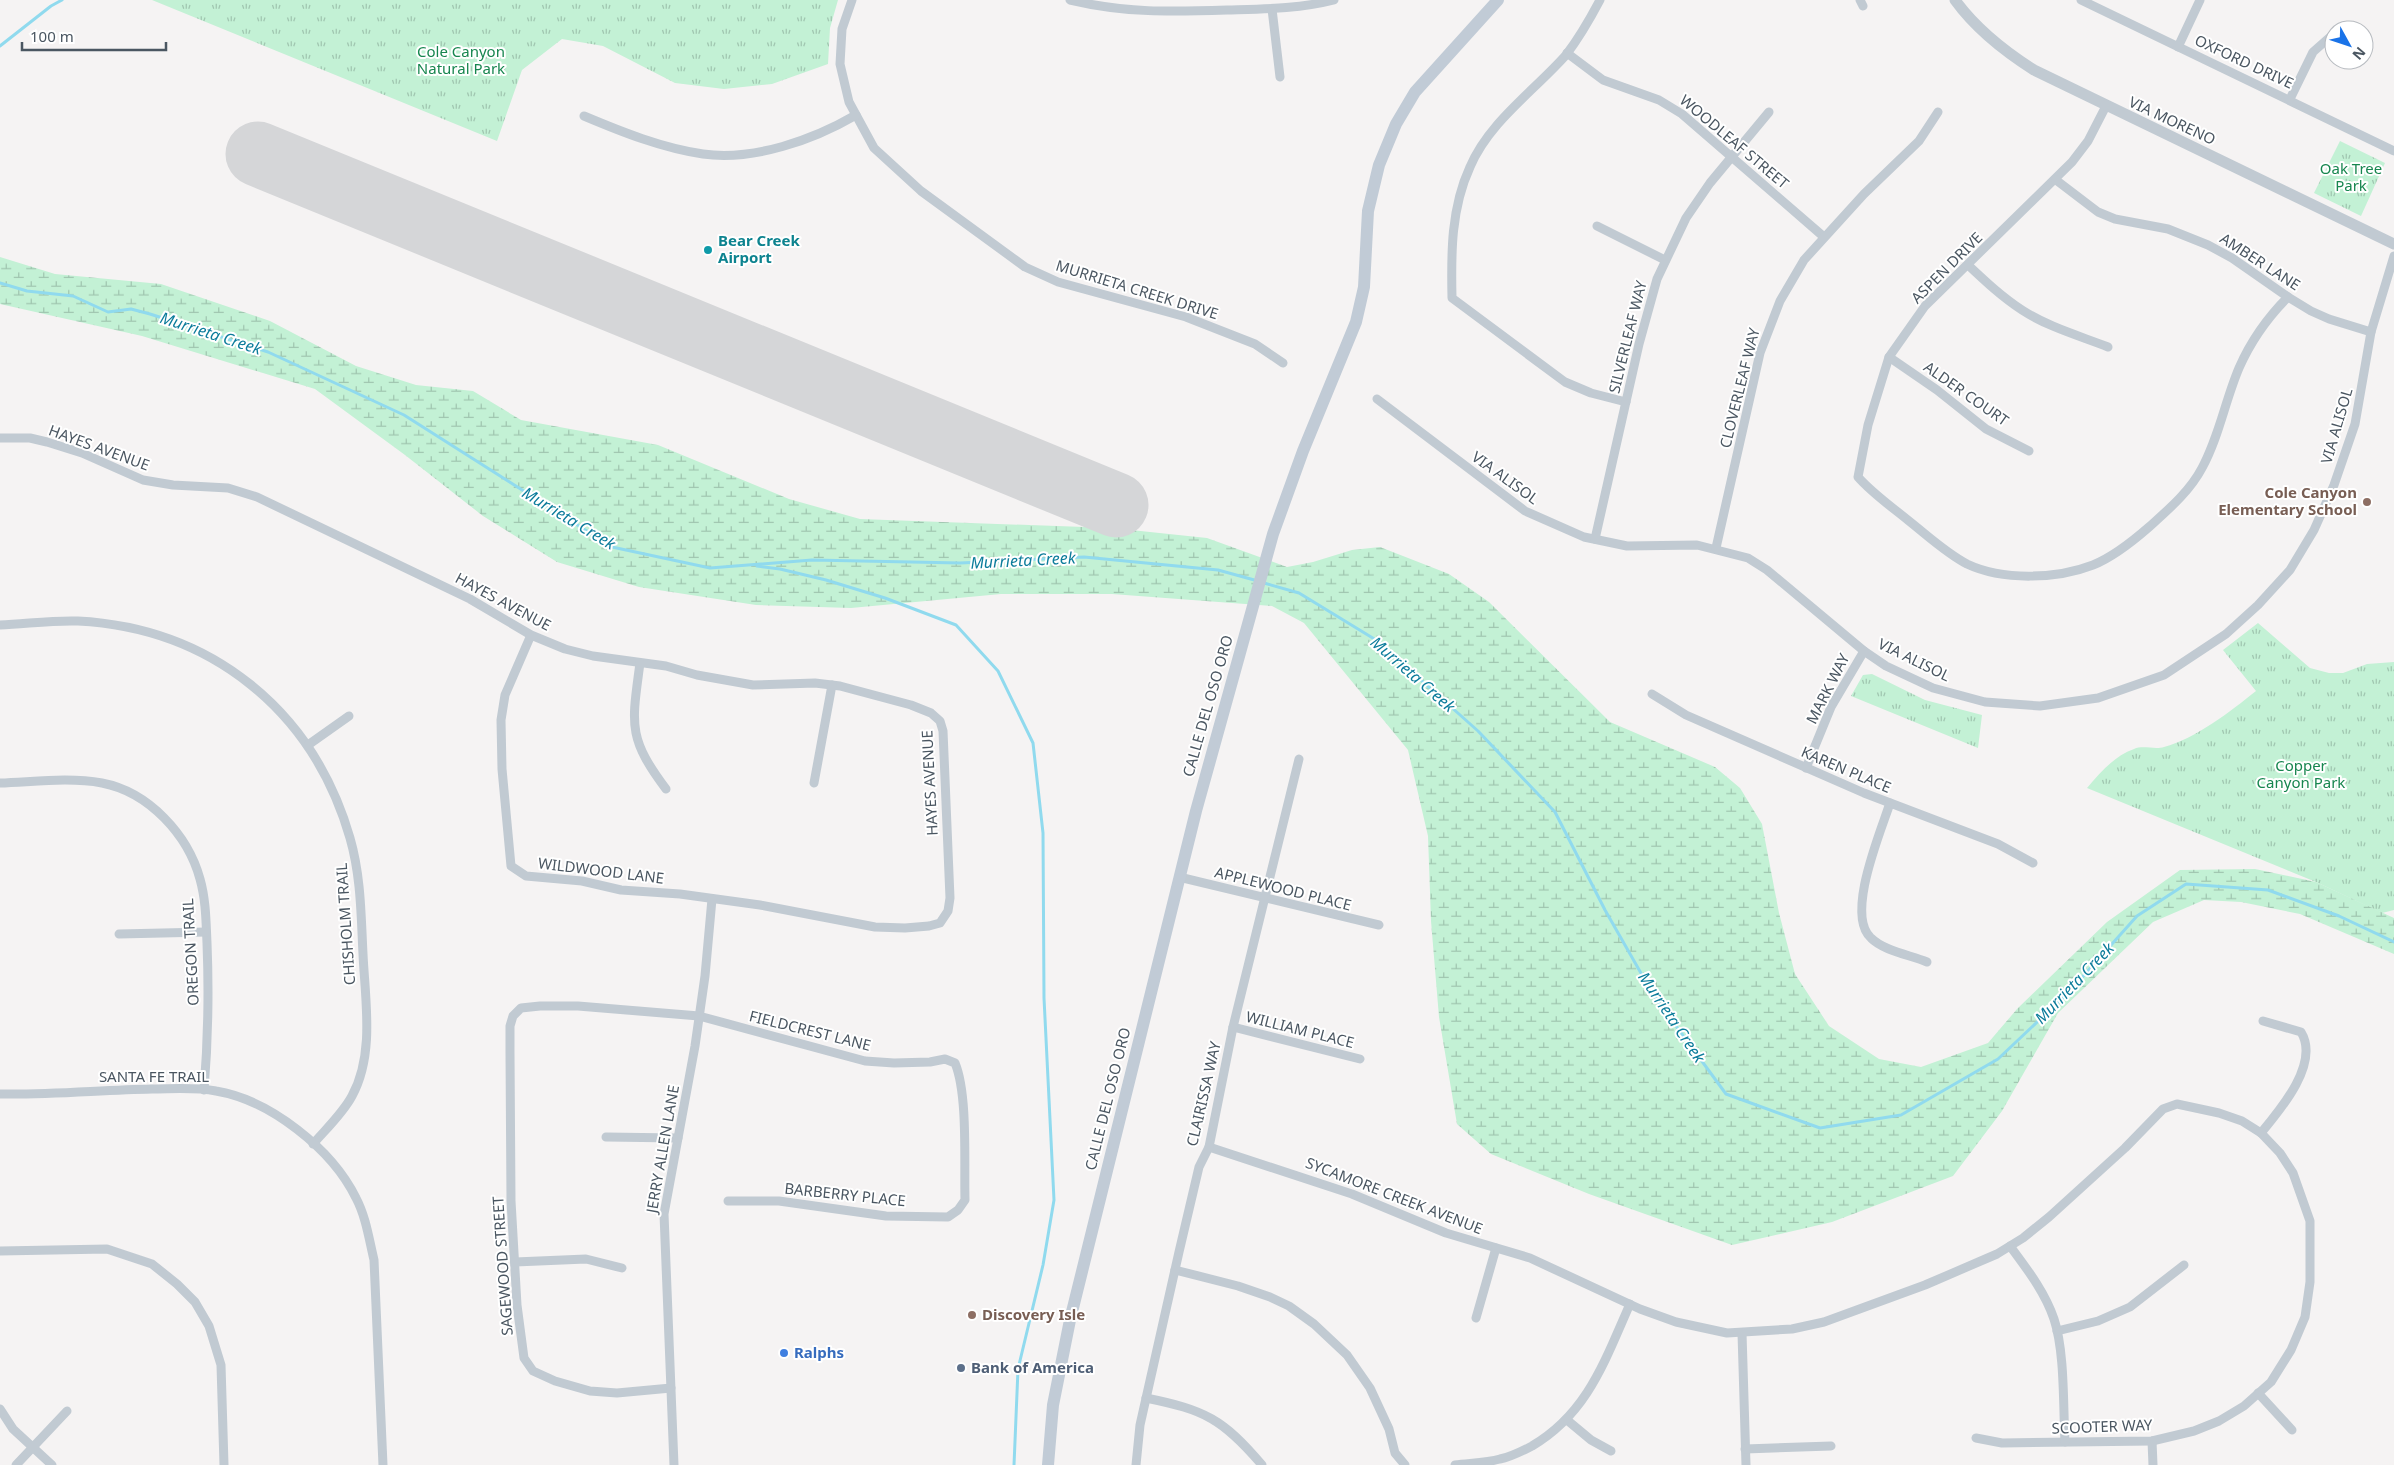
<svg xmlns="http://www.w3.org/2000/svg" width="2394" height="1465" font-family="'Noto Sans',sans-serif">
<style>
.grass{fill:url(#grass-tufts)}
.wetland{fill:url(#wetland-marsh)}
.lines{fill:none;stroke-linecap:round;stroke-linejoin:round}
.stream{stroke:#90daee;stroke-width:3}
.runway{stroke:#d5d6d8;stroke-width:65}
.minor{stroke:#c1cad2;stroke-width:9}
.tertiary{stroke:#c1cad2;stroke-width:11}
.secondary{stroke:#c1cbd6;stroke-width:12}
.culture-dot{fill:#0f9aa8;stroke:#fff;stroke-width:2}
.education-dot{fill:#8d6e63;stroke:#fff;stroke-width:2}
.shop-dot{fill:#3f7fe0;stroke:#fff;stroke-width:2}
.service-dot{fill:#5c6f8a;stroke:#fff;stroke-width:2}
.labels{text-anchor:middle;stroke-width:4;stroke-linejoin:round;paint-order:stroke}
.park-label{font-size:15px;fill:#17864f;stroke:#fff}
.street-label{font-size:15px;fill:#4a5661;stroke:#fff}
.culture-label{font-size:15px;font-weight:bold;fill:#0d838f;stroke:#fff;text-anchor:start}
.education-label{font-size:15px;font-weight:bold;fill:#785e54;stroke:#fff;text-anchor:end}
.shop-label{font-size:15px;font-weight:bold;fill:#366cbe;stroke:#fff;text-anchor:start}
.service-label{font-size:15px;font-weight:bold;fill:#4e5e75;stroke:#fff;text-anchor:start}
.water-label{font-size:16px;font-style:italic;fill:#0c7c9b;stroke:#fff}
</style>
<defs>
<pattern id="grass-tufts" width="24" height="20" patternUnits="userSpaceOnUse" patternTransform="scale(1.25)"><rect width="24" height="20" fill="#c3f1d5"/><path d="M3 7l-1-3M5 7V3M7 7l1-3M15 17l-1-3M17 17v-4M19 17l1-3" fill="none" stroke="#a0c6b0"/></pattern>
<pattern id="wetland-marsh" width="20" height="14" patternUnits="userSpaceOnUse" patternTransform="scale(1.25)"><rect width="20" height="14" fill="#c3f1d5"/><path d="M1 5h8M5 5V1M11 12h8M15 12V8" fill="none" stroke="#a0c6b0"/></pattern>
</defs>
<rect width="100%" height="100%" fill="#f5f3f3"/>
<!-- grass -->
<g class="grass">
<polygon points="152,0 838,0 830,28 828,64 772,84 724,89 675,83 603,46 562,39 522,70 497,141"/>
<polygon points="2340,141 2385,163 2361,216 2314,193"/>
<path d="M2258 623 2310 668 2329 673H2343L2367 664 2394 662V910L2382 913 2316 882 2087 788C2100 773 2114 756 2134 749 2143 745 2155 750 2164 747 2195 739 2231 711 2256 691L2223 650Z"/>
<polygon points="1872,674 1925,700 1982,715 1978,748 1851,696 1863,675"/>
</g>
<!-- wetland -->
<polygon class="wetland" points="0,257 55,274 161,284 270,321 356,366 416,385 473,391 521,420 658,445 789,499 860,519 1112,528 1207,538 1287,567 1313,562 1352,550 1380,547 1449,574 1489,602 1610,722 1715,767 1740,788 1762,824 1779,913 1795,974 1829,1026 1879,1059 1921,1067 1988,1043 2017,1009 2107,922 2180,870 2255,869 2316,882 2394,918 2394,954 2300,914 2241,902 2204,900 2153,922 2058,1013 2002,1111 1953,1176 1832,1222 1732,1245 1589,1194 1491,1154 1457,1124 1439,1017 1431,921 1428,836 1408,750 1304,623 1272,606 1112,594 1001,594 851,608 756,605 639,587 557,562 483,516 405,455 315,389 142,336 0,304"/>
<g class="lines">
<!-- stream -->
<g class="stream">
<polyline points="0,46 51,6 62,0"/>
<polyline points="0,283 27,291 73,296 108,312 131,309 150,314 268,352 404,415 612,547 710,568 812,560 960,563 1084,557 1218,570 1258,581"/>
<polyline points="757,566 780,569 826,580 885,598 956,625 998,671 1033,743 1043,833 1044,998 1054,1200 1043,1265 1018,1369 1014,1465"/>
<polyline points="1264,583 1299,593 1376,640 1478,731 1555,812 1605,910 1654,996 1726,1094 1820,1128 1901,1115 1998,1059 2069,992 2137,916 2186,884 2268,890 2339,916 2394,942"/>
</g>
<!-- runway -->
<polyline class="runway" points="258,154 1116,505"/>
<!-- minor -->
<g class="minor">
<polyline points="852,0 842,29 840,64 849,102 874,148 921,191 1025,267 1058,282 1186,317 1255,344 1283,363"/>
<path d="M1070 0C1125 13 1171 12 1227 10 1263 9 1299 9 1334 0"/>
<path d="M1600 0C1590 19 1579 38 1566 55 1534 91 1489 122 1470 167 1451 208 1451 253 1452 298L1565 382 1591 393 1626 402"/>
<polyline points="1860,0 1863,6"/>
<polyline points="2081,0 2394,151"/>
<polyline points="1272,9 1280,77"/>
<polyline points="2178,47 2200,0"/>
<polyline points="1567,53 1603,80 1659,100 1682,114 1824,237"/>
<polyline points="2290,99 2313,52 2330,37"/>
<path d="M2106 106 2088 141 2072 162 1925 306 1889 357 1868 425 1858 477C1873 494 1892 507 1909 521 1928 536 1946 553 1967 564 2003 581 2057 579 2093 565 2113 557 2133 541 2149 527 2169 509 2190 491 2202 468 2219 437 2225 401 2239 368 2250 343 2268 317 2288 297"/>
<path d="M584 116C622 132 662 148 703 154 754 161 813 140 856 115"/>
<polyline points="2056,180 2098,212 2115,219 2168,229 2208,245 2232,258 2288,297 2311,311 2329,319 2371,332"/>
<polyline points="1597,226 1665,260"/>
<path d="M1968 265C1985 281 2002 297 2022 310 2048 327 2080 336 2108 347"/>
<polyline points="1889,357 1937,390 1986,429 2029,451"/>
<polyline points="1377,399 1525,511 1584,537 1627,546 1697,545 1748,558 1767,570 1864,651 1886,666 1933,688 1985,702 2040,706 2098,698 2164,675 2226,634 2258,605 2290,570 2314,530 2334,485 2355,424 2371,332 2394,256"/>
<polyline points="0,438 30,438 47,442 82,453 143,480 173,485 228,488 257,497 470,599 531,635 565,649 593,656 666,666 697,675 753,685 815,683 840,686 911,705 931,713 940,721 943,731 950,898 948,911 940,923 929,926 905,928 875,927 760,905 680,894 621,890 582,881 526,876 511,866 502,769 501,720 505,695 531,635"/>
<polyline points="1595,539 1639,344 1657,279 1686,218 1710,183 1769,112"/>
<polyline points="1716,548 1760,353 1780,301 1804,260 1864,194 1919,141 1938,112"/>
<path d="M0 625C26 624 52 620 78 621 211 628 313 710 350 838 361 876 361 915 363 954 365 999 375 1054 352 1096 343 1113 326 1129 313 1144"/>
<path d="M640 663C632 724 627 737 666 789"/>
<polyline points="1652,694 1686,715 1864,793 1998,844 2033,863"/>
<polyline points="308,745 349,716"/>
<polyline points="1806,768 1831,707 1864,651"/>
<path d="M0 783C33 782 69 777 102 783 149 792 188 835 200 879 206 900 206 922 207 943 209 992 208 1041 204 1090"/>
<polyline points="814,783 832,685"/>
<path d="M1890 803C1881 831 1845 915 1871 938 1884 951 1910 955 1927 962"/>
<polyline points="1179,877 1379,925"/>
<polyline points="119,934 206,932"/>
<polyline points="1233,1027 1360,1059"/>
<path d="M0 1094C50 1095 101 1090 152 1089 172 1089 195 1087 216 1091 270 1100 332 1149 356 1198 366 1217 369 1239 374 1260L383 1465"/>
<path d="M2261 1133C2281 1109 2320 1063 2301 1032L2263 1021"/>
<polyline points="606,1137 678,1138"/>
<polyline points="1209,1147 1352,1194 1446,1233 1530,1258 1640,1309 1676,1322 1727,1333 1792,1329 1824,1322 1925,1285 1997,1254 2023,1238 2049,1217 2125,1148 2163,1109 2177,1104 2219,1113 2242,1121 2261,1133 2280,1153 2293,1173 2310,1221 2310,1282 2305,1317 2291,1350 2271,1382 2244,1406 2219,1421 2194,1431 2152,1441 2002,1443 1976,1438"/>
<path d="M2010 1246C2027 1269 2045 1292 2054 1319 2065 1352 2063 1406 2065 1442"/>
<polyline points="0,1251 107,1249 152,1264 177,1284 195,1302 209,1326 221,1365 224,1465"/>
<polyline points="515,1262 586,1259 622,1268"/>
<polyline points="1175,1270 1238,1286 1270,1297 1289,1306 1314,1324 1347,1355 1370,1388 1389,1429 1395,1453 1405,1465"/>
<polyline points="1476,1318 1496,1248"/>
<polyline points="2057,1331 2098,1321 2130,1307 2184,1265"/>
<polyline points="1742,1333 1746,1465"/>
<path d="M671 1388 617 1393 590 1391 555 1381 533 1371 524 1358 517 1305 511 1201 510 1053V1026L513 1016 521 1008 540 1006H578L699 1016 865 1061 894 1063 930 1062 945 1059 955 1063C968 1094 964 1163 965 1200L958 1210 948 1217 886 1216 779 1201H728"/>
<polyline points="2258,1393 2292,1430"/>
<path d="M1146 1398C1205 1410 1223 1419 1262 1465"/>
<polyline points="0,1409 13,1429 52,1465"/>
<polyline points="1567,1420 1591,1440 1611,1451"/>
<polyline points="2152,1441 2153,1465"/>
<polyline points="1745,1449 1831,1446"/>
<polyline points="16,1465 67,1411"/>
<polyline points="674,1465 664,1214 695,1046 705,976 712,899"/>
<polyline points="1136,1465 1140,1425 1179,1252 1199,1167 1209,1147 1233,1027 1299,759"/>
<path d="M1455 1465C1470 1463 1486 1463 1500 1459 1511 1457 1522 1451 1532 1446 1588 1413 1605 1360 1630 1304"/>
</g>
<!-- tertiary -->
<path class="tertiary" d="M1955 0C1976 29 2004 51 2034 70L2394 244"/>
<!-- secondary -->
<polyline class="secondary" points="1048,1465 1053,1405 1070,1320 1196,811 1273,534 1303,451 1356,322 1364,287 1368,211 1379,165 1396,124 1415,92 1498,0"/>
</g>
<!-- markers -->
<circle class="culture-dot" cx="708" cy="250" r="5"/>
<g class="education-dot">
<circle cx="2367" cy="502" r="5"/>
<circle cx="972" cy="1315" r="5"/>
</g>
<circle class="shop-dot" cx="784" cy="1353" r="5"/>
<circle class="service-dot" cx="961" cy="1368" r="5"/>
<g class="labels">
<!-- park labels -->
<g class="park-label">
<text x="461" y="57">Cole Canyon<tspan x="461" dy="17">Natural Park</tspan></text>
<text x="2351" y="174">Oak Tree<tspan x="2351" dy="17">Park</tspan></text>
<text x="2301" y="771">Copper<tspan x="2301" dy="17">Canyon Park</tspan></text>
</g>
<!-- street labels -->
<g class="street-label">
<text transform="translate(2244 62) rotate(25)" y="5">OXFORD DRIVE</text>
<text transform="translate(2172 121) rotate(25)" y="5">VIA MORENO</text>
<text transform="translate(1734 142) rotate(40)" y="5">WOODLEAF STREET</text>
<text transform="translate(2260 262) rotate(33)" y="5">AMBER LANE</text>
<text transform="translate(1947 268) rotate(-45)" y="5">ASPEN DRIVE</text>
<text transform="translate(1137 290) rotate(17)" y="5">MURRIETA CREEK DRIVE</text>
<text transform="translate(1628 337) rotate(-76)" y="5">SILVERLEAF WAY</text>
<text transform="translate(1740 388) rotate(-76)" y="5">CLOVERLEAF WAY</text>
<text transform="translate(1966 394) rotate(35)" y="5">ALDER COURT</text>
<text transform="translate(2337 426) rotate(-74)" y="5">VIA ALISOL</text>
<text transform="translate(99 448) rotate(20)" y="5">HAYES AVENUE</text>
<text transform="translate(1505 478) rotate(36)" y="5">VIA ALISOL</text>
<text transform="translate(503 602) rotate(28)" y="5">HAYES AVENUE</text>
<text transform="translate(1914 660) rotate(26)" y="5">VIA ALISOL</text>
<text transform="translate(1828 689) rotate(-63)" y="5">MARK WAY</text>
<text transform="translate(1208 706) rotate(-74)" y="5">CALLE DEL OSO ORO</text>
<text transform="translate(1846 770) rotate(23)" y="5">KAREN PLACE</text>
<text transform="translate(930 783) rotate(-93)" y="5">HAYES AVENUE</text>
<text transform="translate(601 871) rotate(7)" y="5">WILDWOOD LANE</text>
<text transform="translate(1283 889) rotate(14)" y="5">APPLEWOOD PLACE</text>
<text transform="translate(346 924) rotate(-94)" y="5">CHISHOLM TRAIL</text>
<text transform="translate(191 952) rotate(-93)" y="5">OREGON TRAIL</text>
<text transform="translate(1300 1030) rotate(14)" y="5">WILLIAM PLACE</text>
<text transform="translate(810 1031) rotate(14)" y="5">FIELDCREST LANE</text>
<text x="154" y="1082">SANTA FE TRAIL</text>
<text transform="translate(1204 1094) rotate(-77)" y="5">CLAIRISSA WAY</text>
<text transform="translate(1108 1099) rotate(-76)" y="5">CALLE DEL OSO ORO</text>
<text transform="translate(663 1149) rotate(-80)" y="5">JERRY ALLEN LANE</text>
<text transform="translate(845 1195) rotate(6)" y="5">BARBERRY PLACE</text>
<text transform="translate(1394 1196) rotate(21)" y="5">SYCAMORE CREEK AVENUE</text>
<text transform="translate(503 1266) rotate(-94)" y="5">SAGEWOOD STREET</text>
<text transform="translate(2102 1427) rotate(-2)" y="5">SCOOTER WAY</text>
</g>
<!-- culture labels -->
<g class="culture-label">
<text x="718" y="246">Bear Creek<tspan x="718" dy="17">Airport</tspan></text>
</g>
<!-- education labels -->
<g class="education-label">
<text x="2357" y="498">Cole Canyon<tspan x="2357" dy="17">Elementary School</tspan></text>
<text x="982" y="1320" text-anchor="start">Discovery Isle</text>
</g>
<!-- shop labels -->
<g class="shop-label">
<text x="794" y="1358">Ralphs</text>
</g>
<!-- service labels -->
<g class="service-label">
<text x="971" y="1373">Bank of America</text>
</g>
<!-- water labels -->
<g class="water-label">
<text transform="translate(211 333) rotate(18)" y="6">Murrieta Creek</text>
<text transform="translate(569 518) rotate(31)" y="6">Murrieta Creek</text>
<text transform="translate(1023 560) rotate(-3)" y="6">Murrieta Creek</text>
<text transform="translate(1413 674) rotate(41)" y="6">Murrieta Creek</text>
<text transform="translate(2074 983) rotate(-46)" y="6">Murrieta Creek</text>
<text transform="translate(1672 1017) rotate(56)" y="6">Murrieta Creek</text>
</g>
</g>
<!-- north arrow -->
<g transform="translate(2349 45) rotate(130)"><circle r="24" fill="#ffffff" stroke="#b7bbc0"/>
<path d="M0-4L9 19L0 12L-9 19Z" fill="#1a73e8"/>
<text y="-8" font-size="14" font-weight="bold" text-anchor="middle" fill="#4a5661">N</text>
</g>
<!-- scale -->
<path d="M22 42v8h144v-8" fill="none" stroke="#4a5661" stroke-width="2.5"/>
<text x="30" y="42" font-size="15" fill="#4a5661" stroke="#ffffff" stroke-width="4" paint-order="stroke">100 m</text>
</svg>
